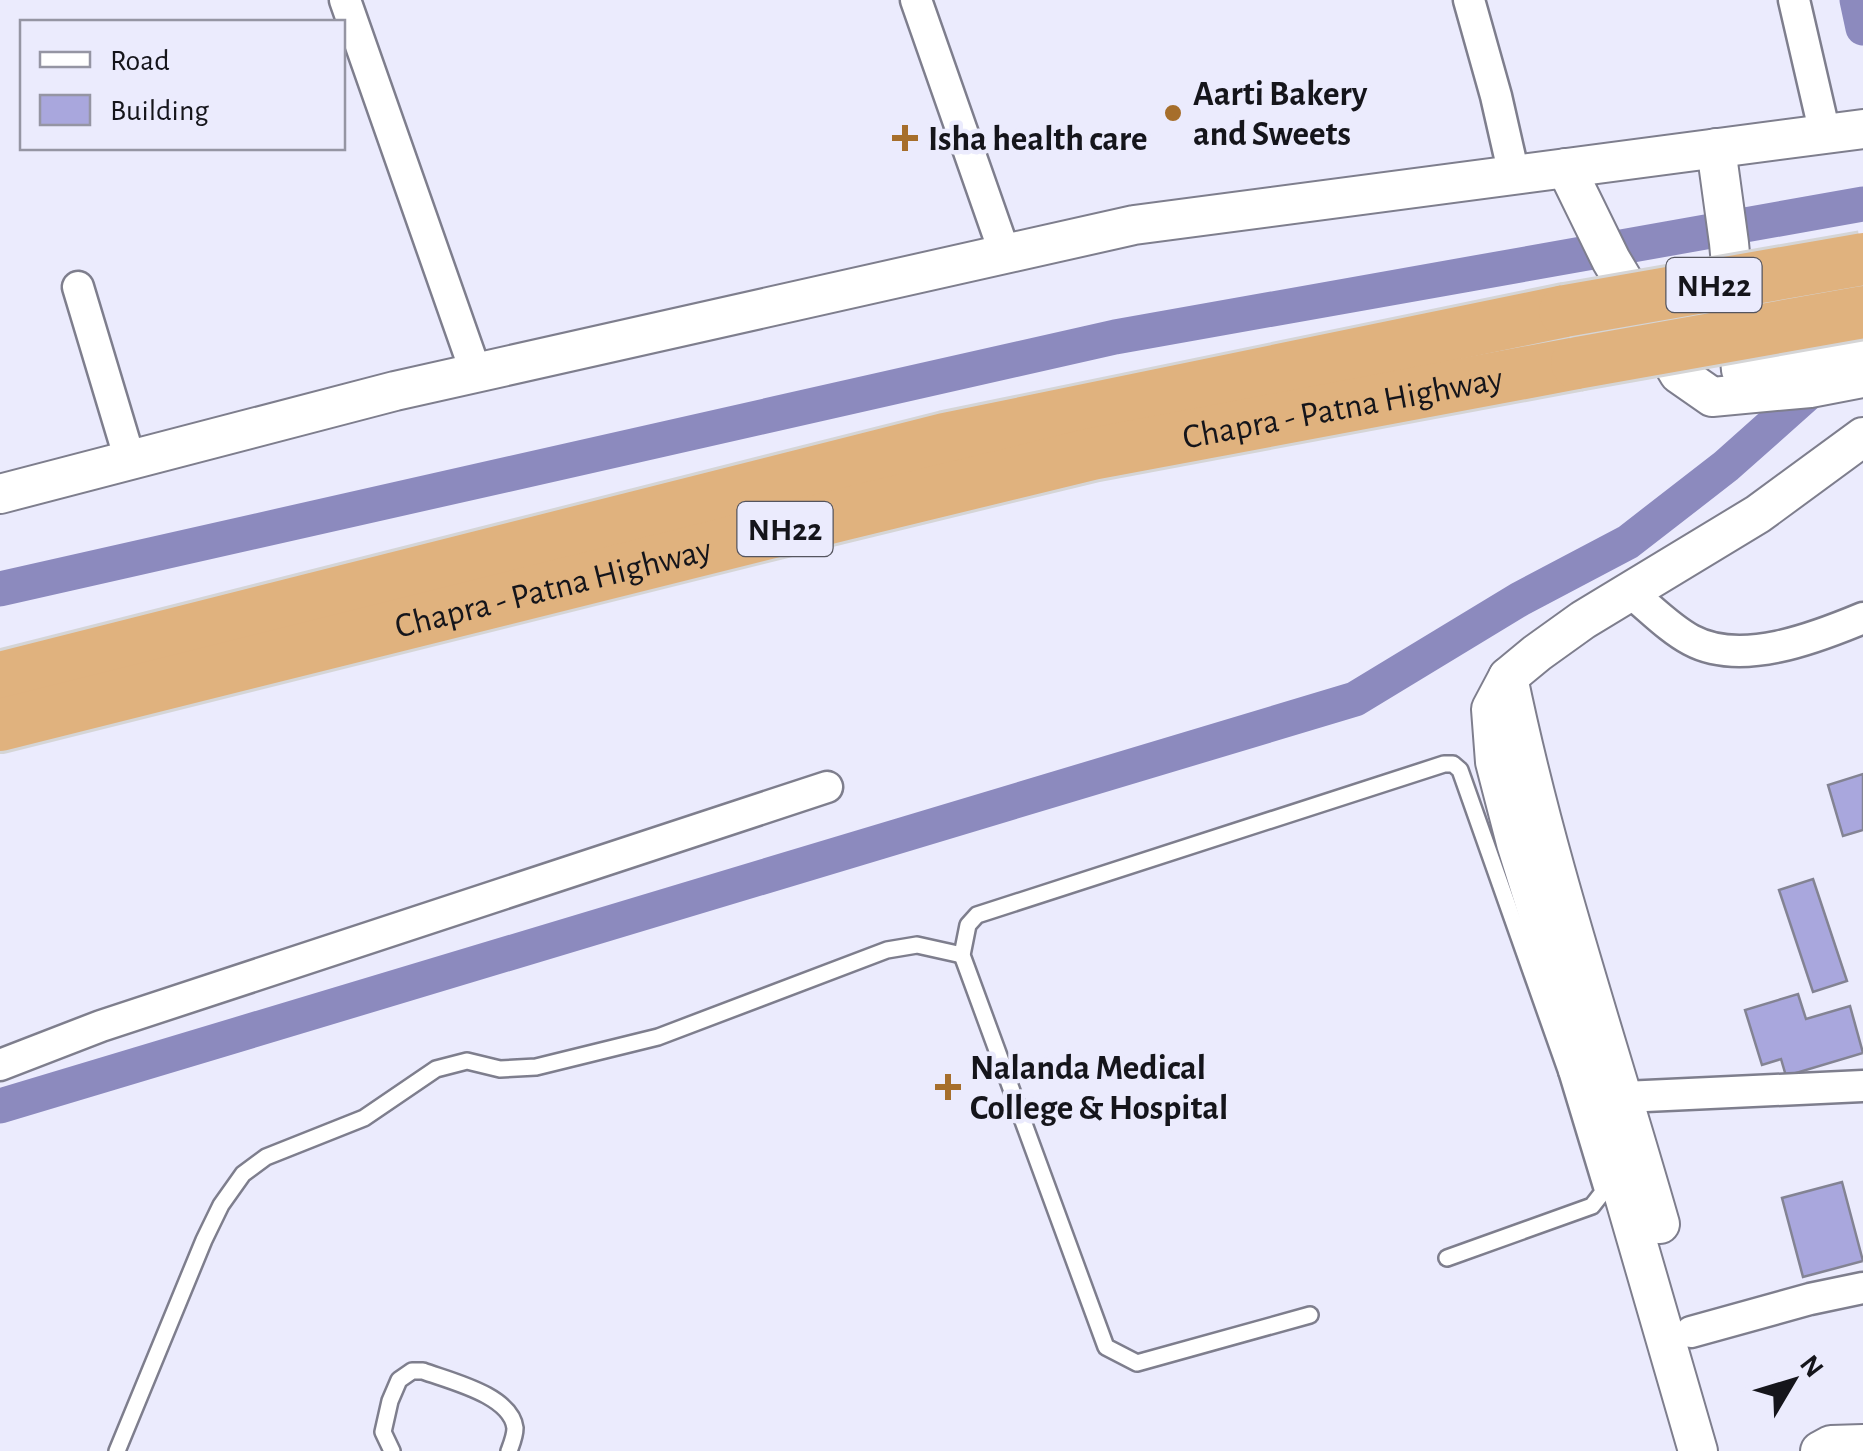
<svg xmlns="http://www.w3.org/2000/svg" width="1863" height="1451" font-family="'Alegreya Sans',sans-serif">
<style>
.lines{fill:none;stroke-linecap:round;stroke-linejoin:round}
.canal{stroke:#8c8abe;stroke-width:35}
.building{fill:#a9a7dd;stroke:#838393;stroke-width:2.5}
.service-casing{stroke:#7e7e8d;stroke-width:20}
.minor-casing{stroke:#7e7e8d;stroke-width:35}
.tertiary-casing{stroke:#7e7e8d;stroke-width:42}
.trunk-casing{stroke:#d5d5d6;stroke-width:58}
.service{stroke:#fff;stroke-width:15}
.minor{stroke:#fff;stroke-width:30}
.tertiary{stroke:#fff;stroke-width:38}
.trunk{stroke:#e0b27e;stroke-width:52}
.trunk-bridge-casing{stroke:#d5d5d6;stroke-width:58;stroke-linecap:butt}
.trunk-bridge{stroke:#e0b27e;stroke-width:52}
.poi-dot{fill:#a66e2b;stroke:#ebebfd;stroke-width:4}
.labels{text-anchor:middle;stroke-width:9;stroke-linejoin:round;paint-order:stroke}
.shield{fill:#ebebfd;stroke:#55555f;stroke-width:2.5}
.shield-label{font-size:32px;font-weight:bold;fill:#15151b}
.poi-label{font-size:35px;font-weight:bold;fill:#15151b;stroke:#ebebfd;text-anchor:start}
.street-label{font-size:35px;fill:#15151b;stroke:#ebebfd}
</style>
<rect width="100%" height="100%" fill="#ebebfd"/>
<g class="lines">
<!-- canal -->
<g class="canal">
<polyline points="1857,0 1863,28"/>
<polyline points="0,589 1115,337 1863,204"/>
<polyline points="0,1106 1355,699 1520,599 1628,542 1726,466 1816,386 1822,373"/>
</g>
</g>
<!-- building -->
<g class="building">
<polygon points="1863,774 1863,830 1843,836 1828,785"/>
<polygon points="1813,879 1847,981 1813,992 1779,890"/>
<polygon points="1798,994 1806,1019 1850,1006 1863,1053 1786,1076 1781,1059 1762,1065 1745,1010"/>
<polygon points="1842,1182 1863,1261 1803,1277 1782,1198"/>
</g>
<g class="lines">
<defs>
<g id="service">
<polyline points="1447,1258 1592,1206 1603,1192 1567,1073"/>
<polyline points="1310,1315 1137,1363 1106,1347 962,955 968,925 977,915 1444,764 1453,764 1460,770 1567,1073 1585,1065"/>
<polyline points="117,1451 204,1240 221,1205 243,1174 266,1157 364,1118 436,1069 467,1061 500,1069 536,1067 658,1037 887,950 917,945 962,955"/>
<path d="M392 1451 383 1432 390 1401 399 1380 412 1371H423C450 1381 511 1395 515 1428 515 1436 512 1443 509 1451"/>
</g>
<g id="minor">
<polyline points="345,0 476,373"/>
<polyline points="916,0 1005,254"/>
<polyline points="1469,0 1496,96 1514,175"/>
<polyline points="1794,0 1825,134"/>
<polyline points="78,287 130,460"/>
<path d="M1630 592C1650 608 1670 629 1691 640 1741 667 1815 638 1863 618"/>
<polyline points="0,1065 101,1026 827,787"/>
<polyline points="1624,1097 1863,1086"/>
<polyline points="1691,1332 1810,1299 1863,1288"/>
</g>
<g id="tertiary">
<polyline points="1716,148 1729,243 1741,370 1863,354"/>
<polyline points="1566,168 1611,260 1679,374 1712,397 1810,388 1863,378"/>
<polyline points="0,494 395,391 1134,225 1863,129"/>
<path d="M1508 677C1546 862 1608 1042 1660 1224"/>
<polyline points="1698,1451 1595,1096 1516,843 1495,762 1491,709 1508,677 1537,653 1583,620 1758,514 1863,437"/>
<polyline points="1820,1451 1831,1445 1863,1444"/>
</g>
<g id="trunk">
<polyline points="0,678 945,439 1565,311"/>
<path id="s1" d="M0 725 841 515 1092 454 1577 363"/>
</g>
</defs>
<!-- service casing -->
<use href="#service" class="service-casing"/>
<!-- minor casing -->
<use href="#minor" class="minor-casing"/>
<!-- tertiary casing -->
<use href="#tertiary" class="tertiary-casing"/>
<!-- trunk casing -->
<use href="#trunk" class="trunk-casing"/>
<!-- service -->
<use href="#service" class="service"/>
<!-- minor -->
<use href="#minor" class="minor"/>
<!-- tertiary -->
<use href="#tertiary" class="tertiary"/>
<!-- trunk -->
<use href="#trunk" class="trunk"/>
<defs>
<g id="trunk-bridge">
<polyline points="1565,311 1863,259"/>
<polyline points="1577,363 1863,312"/>
</g>
</defs>
<!-- trunk-bridge casing -->
<use href="#trunk-bridge" class="trunk-bridge-casing"/>
<!-- trunk-bridge -->
<use href="#trunk-bridge" class="trunk-bridge"/>
</g>
<!-- markers -->
<g class="poi-dot">
<circle cx="1173" cy="113" r="10"/>
<path d="M900 123h10v10h10v10h-10v10h-10v-10h-10v-10h10z"/>
<path d="M943 1072h10v10h10v10h-10v10h-10v-10h-10v-10h10z"/>
</g>
<g class="labels">
<!-- shield labels -->
<g class="shield">
<rect x="1666.5" y="258" width="95" height="54" rx="8"/>
<rect x="737.5" y="502" width="95" height="54" rx="8"/>
</g>
<g class="shield-label">
<text x="1714" y="296">NH22</text>
<text x="785" y="540">NH22</text>
</g>
<!-- poi labels -->
<g class="poi-label">
<text x="1193" y="105">Aarti Bakery<tspan x="1193" dy="40">and Sweets</tspan></text>
<text x="928" y="150">Isha health care</text>
<text x="970" y="1079">Nalanda Medical<tspan x="970" dy="40">College &amp; Hospital</tspan></text>
</g>
<!-- street labels -->
<g class="street-label">
<text dy="12" stroke="none"><textPath href="#s1" startOffset="1380">Chapra - Patna Highway</textPath></text>
<text dy="12" stroke="none"><textPath href="#s1" startOffset="570">Chapra - Patna Highway</textPath></text>
</g>
</g>
<!-- legend -->
<rect x="20" y="20" width="325" height="130" fill="#ebebfd" stroke="#9595a3" stroke-width="2.5"/>
<rect x="40" y="52" width="50" height="15" fill="#ffffff" stroke="#9595a3" stroke-width="2.5"/>
<text x="110" y="70" font-size="30" fill="#15151b">Road</text>
<rect x="40" y="95" width="50" height="30" fill="#a9a7dd" stroke="#9595a3" stroke-width="2.5"/>
<text x="110" y="120" font-size="30" fill="#15151b">Building</text>
<!-- north arrow -->
<g transform="translate(1793 1381) rotate(52)" stroke="#ebebfd" stroke-width="8" paint-order="stroke">
<path d="M0-8L18 38L0 25L-18 38Z" fill="#15151b"/>
<text y="-15" font-size="28" font-weight="bold" text-anchor="middle" fill="#15151b">N</text>
</g>
</svg>
